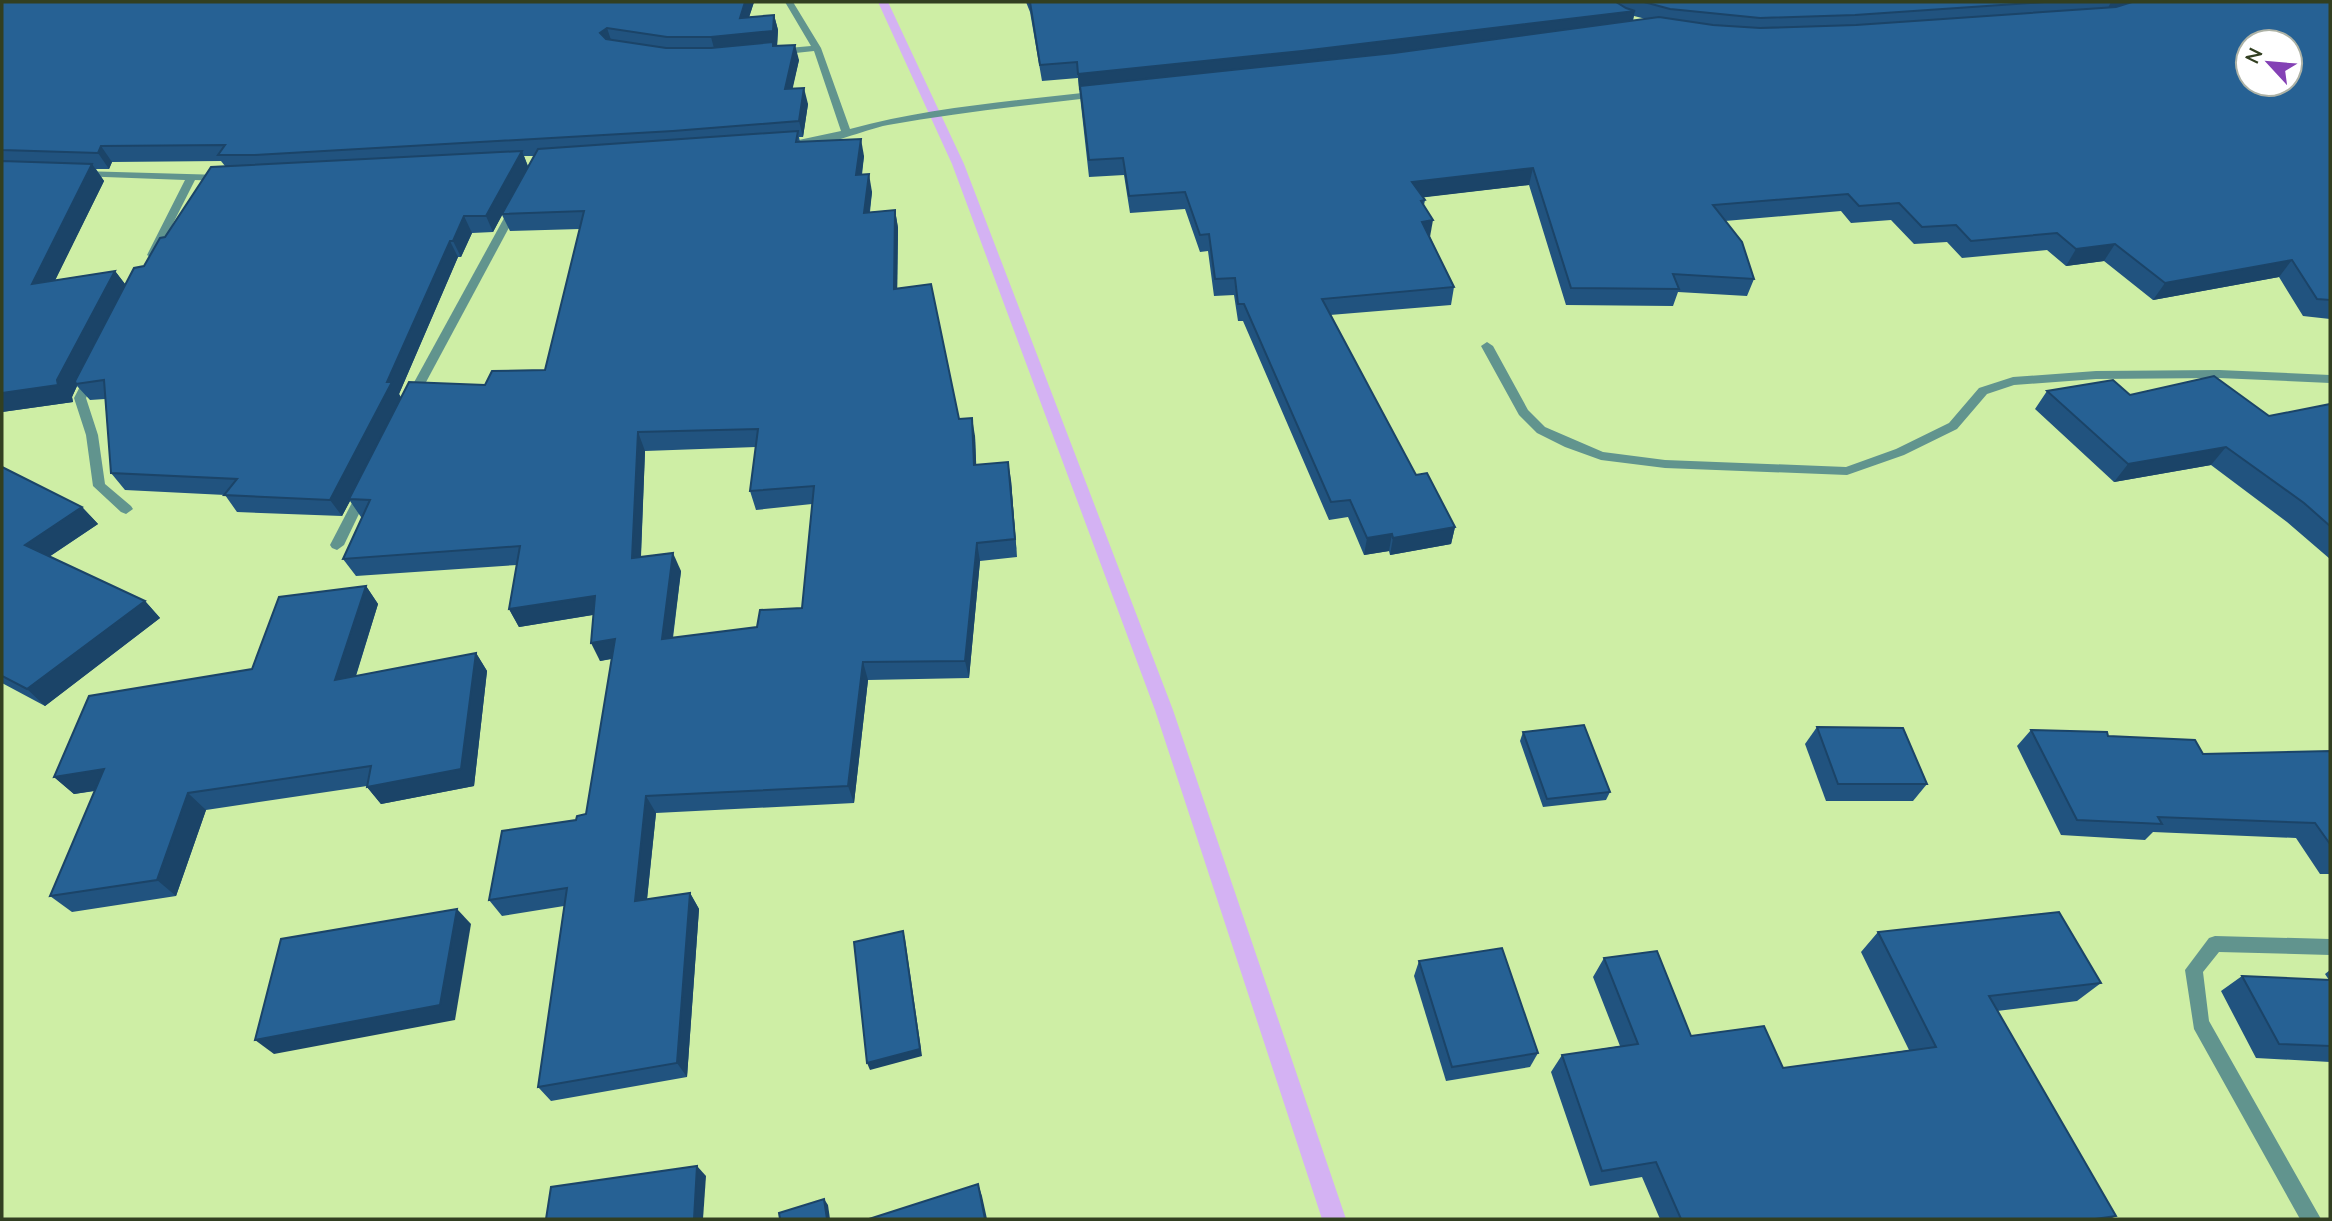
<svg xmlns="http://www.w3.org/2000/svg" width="2332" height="1221" font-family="Lato,sans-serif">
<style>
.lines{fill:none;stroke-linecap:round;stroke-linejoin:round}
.stream{fill:#d4b2f3;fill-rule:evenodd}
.minor{fill:#61948e;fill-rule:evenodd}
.wall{fill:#21537f;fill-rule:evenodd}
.shaded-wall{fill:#1b4468}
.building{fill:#266194;stroke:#1b4468;stroke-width:2;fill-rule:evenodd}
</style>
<rect width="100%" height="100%" fill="#ceeea5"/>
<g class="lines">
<!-- stream -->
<polygon class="stream" points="878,2 888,2 964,164 1173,710 1346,1219 1322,1219 1155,710 952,164"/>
<!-- minor -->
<g class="minor">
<path d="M785 2H793L821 48 850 129C930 107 1016 101 1098 91L1103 94 1098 97C1028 105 958 113 888 125 858 131 825 149 794 145V141L841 131 814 51 777 55 773 52 777 49 811 46Z"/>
<polygon points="81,171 222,175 227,178 222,181 195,180 157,255 152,258 147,255 185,180 78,176 78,172"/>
<polygon points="514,206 519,209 418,397 412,401 408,400 406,397 509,209"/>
<polygon points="1487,342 1493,346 1528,410 1545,427 1603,452 1665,460 1846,467 1896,449 1949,423 1979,388 2013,377 2096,371 2219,370 2330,375 2330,383 2219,378 2096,379 2014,385 1987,394 1957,429 1904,455 1847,475 1665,468 1601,460 1565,447 1537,433 1519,415 1481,346"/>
<polygon points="91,372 97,376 86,398 98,435 105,484 131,506 133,509 126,514 121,512 93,486 86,435 74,398 87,373"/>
<polygon points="363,489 369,493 344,545 337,550 332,548 330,545 357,493"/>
<polygon points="2215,936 2330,939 2330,955 2219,952 2203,972 2209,1021 2321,1219 2300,1219 2194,1029 2185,970 2209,938"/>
</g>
</g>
<!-- wall -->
<g class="wall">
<path d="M2 2H754L749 17 774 15 778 30 777 45 799 60 792 89 808 104 803 137H799L800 142 864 156 862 175 872 192 870 212 895 210 898 228 897 289 959 419 975 436 976 465 1011 480 1017 557 980 561 969 678 868 680 854 803 656 813 647 900 690 893 699 909 687 1077 551 1101 538 1087 564 906 502 916 489 900 576 820 586 814 612 659 600 661 593 615 519 627 509 609 517 565 356 576 343 559 362 517H361L350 501 342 516 237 512 225 495 125 490 111 473 105 399 90 400 77 386 72 397 73 402 2 412ZM524 156H534L528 166ZM221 161 225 166 144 266 125 284 115 271 55 280 104 181 96 169H109L112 162ZM502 215 510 231 580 229 545 370 485 385 401 398 399 394 458 257H461L472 233 493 232ZM756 447 750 491 756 510 812 504 802 608 757 627 673 638 681 571 641 557 645 451Z"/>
<path d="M1026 2H2330V319L2303 316 2279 277 2153 300 2104 261 2066 266 2047 250 1962 258 1947 242 1914 244 1891 220 1851 223 1841 211 1725 221 1754 279 1747 296 1678 292 1673 306 1566 305 1529 185 1423 197 1425 200 1424 205 1430 237 1454 287 1451 305 1330 315 1416 475 1455 527 1451 544 1390 555 1389 551 1364 555 1348 517 1329 520 1243 321H1238L1234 295 1214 296 1208 251 1200 252 1185 209 1130 213 1124 175 1089 177 1078 78 1042 81 1030 12ZM1634 16 1646 19 1633 21Z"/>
<polygon points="2047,391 2130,395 2269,416 2330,404 2330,559 2287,522 2211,465 2114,482 2035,409"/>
<polygon points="2,467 82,507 98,524 49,557 145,601 160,618 45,706 2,683"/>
<polygon points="366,586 378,604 356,676 476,653 487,671 474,786 381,804 367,787 367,786 206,810 176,896 72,912 50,896 95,791 74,794 54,777 252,669"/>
<polygon points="1817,727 1927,784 1913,801 1826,801 1805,744"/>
<polygon points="2031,730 2108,736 2203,754 2330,751 2330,874 2320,874 2296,838 2153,832 2145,840 2061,835 2017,746"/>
<polygon points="1523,732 1610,792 1606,800 1543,807 1520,741"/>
<polygon points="1878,932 2101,983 2077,1001 1997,1011 2116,1216 2110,1219 1660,1219 1642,1177 1590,1186 1551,1072 1562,1055 1620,1046 1593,977 1604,958 1691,1036 1783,1068 1909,1050 1861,952"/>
<polygon points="1419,961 1538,1053 1530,1067 1446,1081 1414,976"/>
<polygon points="2330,970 2330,1062 2256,1058 2221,991 2242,976 2329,980 2325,974"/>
</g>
<!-- shaded-wall -->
<g class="shaded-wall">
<polygon points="745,2 754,2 744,33 740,18"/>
<polygon points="2111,2 2142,2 2106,12"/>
<polygon points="1635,11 1631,26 1300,67 1079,90 1078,74"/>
<polygon points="774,15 778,30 777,47 715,52 711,37"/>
<polygon points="607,28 612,43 600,33"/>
<polygon points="795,45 799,60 789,105 785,89"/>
<polygon points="804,88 808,104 803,137 799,121"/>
<polygon points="861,139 864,156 859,192 856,175"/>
<polygon points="101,146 112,162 109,169 98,153"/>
<polygon points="522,151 528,167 493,232 486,216"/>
<polygon points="92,164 104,181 45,301 32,284"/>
<polygon points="1533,168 1529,185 1410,199 1412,182"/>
<polygon points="869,174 872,192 867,230 864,213"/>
<polygon points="895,210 898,228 897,307 894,289"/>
<polygon points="464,216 472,233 461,257 453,241"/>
<polygon points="1433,220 1430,237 1422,222"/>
<polygon points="450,241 458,257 399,394 402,399 349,499 350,501 342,516 330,500 387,382"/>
<polygon points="2115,244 2104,261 2066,266 2076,249"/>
<polygon points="2292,260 2279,277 2153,300 2165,283"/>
<polygon points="115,271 128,288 76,384 77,386 72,397 73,402 2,412 2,393 57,380"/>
<polygon points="972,418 975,436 977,483 974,465"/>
<polygon points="638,432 645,451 640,576 632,558"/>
<polygon points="2226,447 2211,465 2114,482 2128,464"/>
<polygon points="1008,462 1011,480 1017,557 1015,539"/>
<polygon points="82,507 98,524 41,562 25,545"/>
<polygon points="1455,527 1451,544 1390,555 1393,538"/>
<polygon points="1392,534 1389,551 1364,555 1367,538"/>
<polygon points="977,543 980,561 969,678 965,661"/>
<polygon points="673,553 681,571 670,657 662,639"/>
<polygon points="366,586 378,604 349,697 335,680"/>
<polygon points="595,596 604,613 519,627 509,609"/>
<polygon points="145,601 160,618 45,706 27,689"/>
<polygon points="615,639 624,656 600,661 591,643"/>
<polygon points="476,653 487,671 474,786 381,804 367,787"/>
<polygon points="863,662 868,680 854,803 848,786"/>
<polygon points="104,769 123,786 74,794 54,777"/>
<polygon points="188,793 206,810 176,896 157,880"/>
<polygon points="646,796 656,813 645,917 635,901"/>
<polygon points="690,893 699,909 687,1077 677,1063"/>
<polygon points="457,909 471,924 455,1020 274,1054 255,1040"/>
<polygon points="903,931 905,939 922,1056 870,1070 867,1063"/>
<polygon points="697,1166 706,1176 703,1219 694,1219"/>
<polygon points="978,1184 982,1196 987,1219 985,1219"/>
<polygon points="824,1199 828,1205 830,1219 827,1219"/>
</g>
<!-- building -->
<g class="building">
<polygon points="2,2 745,2 740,18 774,15 773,31 711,37 667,37 607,28 600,33 606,39 666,48 711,48 773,42 773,46 795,45 785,89 804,88 799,121 673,131 255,155 218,155 225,145 101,146 98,153 2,150"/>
<polygon points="1030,2 1616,2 1626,8 1635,11 1302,51 1078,74 1077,62 1040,65"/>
<polygon points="1644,2 2045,2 1855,15 1760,18 1670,9"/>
<path d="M2132 2H2330V300L2317 299 2292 260 2165 283 2115 244 2076 249 2057 233 1971 241 1956 225 1922 227 1899 203 1859 206 1848 194 1713 205 1742 242 1754 279 1673 274 1679 289 1571 288 1533 168 1412 182 1425 200 1421 201 1433 220 1422 222 1454 287 1322 299 1416 475 1427 473 1455 527 1393 538 1392 534 1367 538 1350 500 1331 502 1244 304H1238L1235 278 1215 279 1209 234 1200 235 1185 192 1129 196 1123 158 1089 160 1080 86 1394 53 1659 17 1713 25 1760 28 1856 25 2116 7ZM2248 42H2290V84H2248Z"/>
<path d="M798 131 796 142 861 139 856 175 869 174 864 213 895 210 894 289 931 284 959 419 972 418 974 465 1008 462 1015 539 977 543 965 661 863 662 848 786 646 796 635 901 690 893 677 1063 538 1087 567 888 489 900 502 831 576 820 577 816 586 814 615 639 591 643 595 596 509 609 520 546 343 559 370 500 349 499 409 382 485 385 492 371 545 370 584 211 502 214 538 149ZM758 429 750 491 814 486 802 608 760 610 757 627 662 639 673 553 632 558 638 432Z"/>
<polygon points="522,151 486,216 464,216 453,241 450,241 387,382 392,382 330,500 224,495 237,479 111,473 104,380 76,384 75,381 134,268 144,266 160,238 165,237 211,167"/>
<polygon points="2,161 92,164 32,284 115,271 57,380 58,385 2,393"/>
<polygon points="2214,376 2269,416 2330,404 2330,526 2304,503 2226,447 2128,464 2047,391 2113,380 2130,395"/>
<polygon points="2,467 82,507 25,545 145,601 27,689 2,676"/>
<polygon points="366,586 335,680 476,653 461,769 367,787 371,766 188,793 157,880 50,896 104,769 54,777 89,696 252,669 279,597"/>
<polygon points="1584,725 1610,792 1547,799 1523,732"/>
<polygon points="1817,727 1903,728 1927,784 1838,784"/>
<polygon points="2031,730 2107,732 2108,736 2195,740 2203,754 2330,751 2330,844 2315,823 2158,817 2162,824 2077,820"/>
<polygon points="457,909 440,1005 255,1040 281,939"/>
<polygon points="2059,912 2101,983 1989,996 2116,1216 2095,1219 1681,1219 1656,1162 1602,1171 1562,1055 1638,1044 1604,958 1657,951 1691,1036 1764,1026 1783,1068 1936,1047 1878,932"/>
<polygon points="903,931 920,1049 867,1063 854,942"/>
<polygon points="1502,948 1538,1053 1452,1067 1419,961"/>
<polygon points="2242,976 2330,980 2330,1046 2279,1044"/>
<polygon points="697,1166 694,1219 546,1219 551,1187"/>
<polygon points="978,1184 985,1219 869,1219"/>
<polygon points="824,1199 827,1219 780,1219 779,1213"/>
</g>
<!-- border -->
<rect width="2332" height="1221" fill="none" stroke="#323f21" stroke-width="7"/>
<!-- north arrow -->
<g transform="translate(2269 63) rotate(296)"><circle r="33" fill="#ffffff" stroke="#adb2a6" stroke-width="2"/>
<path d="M0-5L12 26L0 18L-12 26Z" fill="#8441b5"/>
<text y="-10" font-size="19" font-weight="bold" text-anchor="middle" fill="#323f21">N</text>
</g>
</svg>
